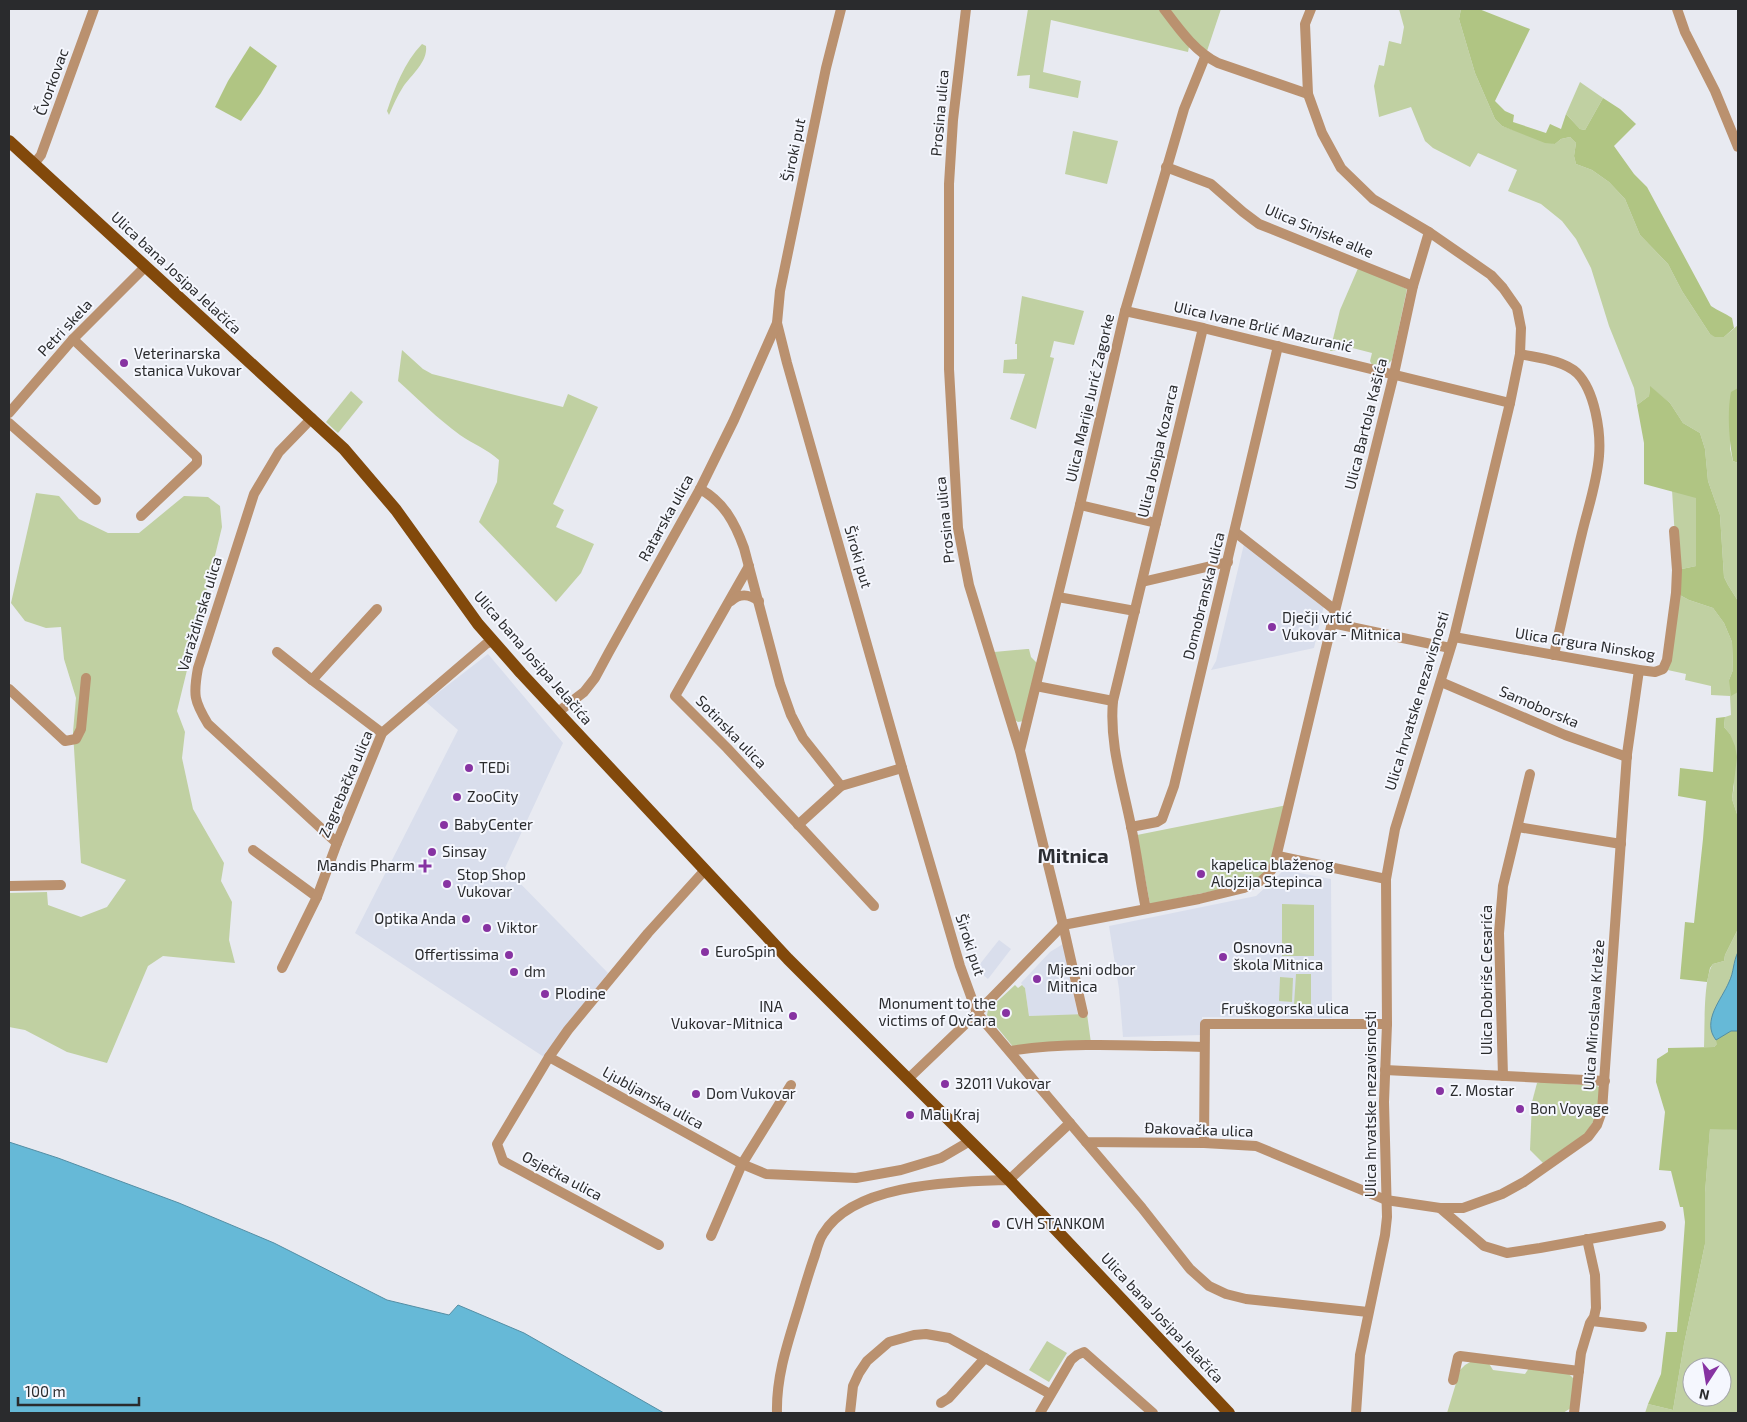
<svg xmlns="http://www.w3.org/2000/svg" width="1747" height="1422" font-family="'Exo 2',sans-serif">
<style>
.built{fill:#d9deec}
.green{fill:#c0d0a2;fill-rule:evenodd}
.forest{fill:#b0c583}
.water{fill:#66b9d7;stroke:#548ea4}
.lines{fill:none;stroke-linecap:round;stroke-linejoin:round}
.street{stroke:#ba916f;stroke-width:10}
.primary{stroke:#82490b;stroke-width:12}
.poi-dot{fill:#8733a2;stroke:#f5f7fe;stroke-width:2}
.labels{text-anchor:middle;stroke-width:4;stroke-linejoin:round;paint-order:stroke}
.street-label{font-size:15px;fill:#2a2b2d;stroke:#f5f7fe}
.poi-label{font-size:15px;fill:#2a2b2d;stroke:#f5f7fe;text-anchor:start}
.district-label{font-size:20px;font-weight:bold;fill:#2c2e33;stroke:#f5f7fe}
</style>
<rect width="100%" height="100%" fill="#e8eaf1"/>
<!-- built -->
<g class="built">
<polygon points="1244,544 1324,605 1314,648 1211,670 1216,661"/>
<polygon points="488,654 563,743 505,868 608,973 544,1057 355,933 458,730 426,702"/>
<polygon points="1284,870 1331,879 1332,1018 1202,1017 1202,1035 1123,1037 1119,989 1109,926 1256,896"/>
<polygon points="999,940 1011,949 988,979 976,969"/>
<polygon points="1063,944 1078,1015 1029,1016 1025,988 1021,983 1050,952"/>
</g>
<!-- green -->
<g class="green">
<polygon points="1028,9 1221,9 1205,57 1190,42 1188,52 1051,20 1043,72 1081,81 1078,98 1029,88 1030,75 1017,76"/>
<polygon points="1399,9 1461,9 1459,19 1475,73 1495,119 1502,126 1555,144 1561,139 1570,137 1576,143 1574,156 1576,164 1592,170 1609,182 1625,199 1640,235 1668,264 1682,291 1710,334 1724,337 1738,325 1738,390 1738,388 1730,411 1730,449 1733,461 1738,463 1738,601 1728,585 1724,577 1720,515 1708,481 1705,449 1700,433 1683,423 1670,403 1650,387 1649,396 1637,405 1634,388 1609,326 1591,268 1576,239 1562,221 1541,204 1508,191 1517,170 1478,153 1470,167 1433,148 1425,141 1411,107 1379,117 1374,86 1379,65 1384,66 1389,41 1401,44 1404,27"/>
<path d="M422 44 426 46C428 62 411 75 403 87 397 96 393 106 389 115L387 111C395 87 404 63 422 44Z"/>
<polygon points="1580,82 1603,98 1585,130 1580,129 1566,114"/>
<polygon points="1073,131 1118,141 1107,184 1065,174"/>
<polygon points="1359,266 1407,289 1392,360 1385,367 1372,365 1370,361 1372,353 1337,344 1335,351 1330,351 1340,310"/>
<polygon points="1022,296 1084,311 1074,345 1054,341 1050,357 1054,358 1036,429 1010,419 1025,374 1003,373 1004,360 1017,359 1017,344 1015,344"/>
<path d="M402 350 423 369 432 374 563 407 568 394 598 407 553 504 564 510 556 527 594 544 581 573 556 602 479 522 497 482 499 460C487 449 473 444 460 435 438 419 418 399 398 381Z"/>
<polygon points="351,391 363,402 338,433 326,422"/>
<polygon points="1672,490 1696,497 1696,566 1677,570"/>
<polygon points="36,493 59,496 79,519 108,533 139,533 184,496 208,497 220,506 222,527 177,711 185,732 182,758 193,809 224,863 221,881 232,902 229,940 235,963 163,956 148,966 107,1063 67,1052 25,1030 9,1027 9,893 47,892 48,905 81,917 107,907 126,880 81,863 73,732 76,698 64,659 61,627 46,628 25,621 11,603"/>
<polygon points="1676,593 1689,600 1713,608 1724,623 1732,642 1733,670 1729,680 1737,693 1738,692 1738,817 1732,799 1734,786 1730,734 1724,727 1725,717 1731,715 1730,696 1711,695 1711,686 1685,680 1686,674 1663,669"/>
<polygon points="1027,649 1029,649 1031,657 1037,663 1024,721 1018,722 1015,720 994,652"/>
<polygon points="1287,805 1273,862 1265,874 1252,883 1150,904 1137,835"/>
<polygon points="1282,904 1314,905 1314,956 1282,956"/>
<path d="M1738 929V1031H1731L1714 1047H1704C1705 1028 1703 977 1713 964L1724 961 1725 955Z"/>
<polygon points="1296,974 1311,974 1311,1006 1294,1005"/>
<polygon points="1280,977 1293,978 1292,1002 1279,1001"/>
<polygon points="1015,985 1018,988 1022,985 1025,988 1029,1016 1087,1014 1091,1043 1014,1048 987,1015 988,1010"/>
<polygon points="1541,1082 1597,1086 1600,1088 1597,1116 1585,1134 1543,1163 1530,1150 1532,1102 1537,1083"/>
<path d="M1710 1128 1738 1130V1413H1645L1648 1404 1673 1410 1684 1344 1705 1244V1193ZM1692 1367H1722V1397H1692Z"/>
<polygon points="1047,1341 1067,1353 1049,1382 1029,1370"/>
<polygon points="1472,1361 1488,1362 1493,1370 1525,1374 1529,1368 1568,1373 1574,1379 1571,1408 1563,1413 1447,1413 1460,1370 1465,1365"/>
</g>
<!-- forest -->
<g class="forest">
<path d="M1461 9H1479L1530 29 1495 101 1505 111 1514 115 1513 122 1546 133 1550 124 1561 129 1566 114 1580 129 1585 130 1603 98 1620 109 1636 124 1614 146 1634 174 1647 187 1711 306C1718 311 1725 313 1732 318L1734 328 1724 337H1715L1710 334 1682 291 1668 264 1640 235 1625 199 1609 182 1592 170 1576 164 1574 156 1576 143 1570 137 1561 139 1555 144 1545 143 1502 126 1495 119 1475 73 1459 19Z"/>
<polygon points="250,46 277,66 261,93 241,121 215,107 228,81"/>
<polygon points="1650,386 1670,403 1683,423 1700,433 1705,449 1708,481 1720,515 1724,577 1728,585 1738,601 1738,692 1731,696 1729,680 1733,670 1732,642 1724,623 1713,608 1689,600 1676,593 1677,570 1696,566 1696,498 1644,484 1644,443 1637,405 1649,396"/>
<path d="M1738 388V463L1733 461C1729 442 1727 411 1731 392Z"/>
<polygon points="1725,717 1724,727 1730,734 1735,746 1737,757 1732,799 1738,817 1738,929 1725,955 1724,961 1713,964 1710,968 1707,982 1680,979 1685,922 1694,923 1703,839 1706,801 1678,796 1680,768 1713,772 1716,718"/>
<polygon points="1731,1031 1738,1031 1738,1130 1710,1129 1705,1193 1705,1244 1684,1344 1673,1410 1648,1404 1661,1374 1666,1332 1677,1332 1685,1222 1683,1207 1680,1207 1671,1171 1659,1170 1665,1112 1656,1082 1657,1059 1668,1052 1668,1048 1714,1047 1717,1044 1716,1040"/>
</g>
<!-- water -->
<g class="water">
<path d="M1738 952V1031H1731L1716 1040C1701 1021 1722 999 1729 982 1734 972 1733 962 1738 952Z"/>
<polygon points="9,1142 58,1158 179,1203 274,1243 387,1300 449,1315 458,1305 524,1333 664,1413 9,1413"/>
</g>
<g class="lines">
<!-- street -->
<g class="street">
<polyline points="841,9 826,68 780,291 777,323 787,363 902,768 960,966 977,1013 908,1079"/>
<polyline points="966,9 953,120 949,184 949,369 958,528 969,585 1020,751 1063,925 1083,1013"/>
<path d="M1164 9C1179 29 1195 52 1218 63L1308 94"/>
<polyline points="1311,9 1305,24 1308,94 1322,133 1341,168 1373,199 1429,232 1491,275 1503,288 1517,308 1521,328 1520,354 1510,403 1454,637 1395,829 1386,879 1387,1024 1384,1102 1387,1217 1385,1235 1360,1355 1356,1413"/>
<polyline points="1677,9 1685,32 1715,91 1738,147"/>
<polyline points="34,164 41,155 94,9"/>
<polyline points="1166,167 1211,184 1243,212 1259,224 1413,286"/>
<polyline points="1429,232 1413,286 1394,374 1332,623 1274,866 1268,875 1261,881 1244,888 1199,899 1063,925 977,1013 1086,1142 1204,1143 1256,1146 1386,1200 1440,1208 1463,1208 1502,1194 1524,1182 1588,1137 1597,1125 1602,1111 1627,754 1639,670"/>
<polyline points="1125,311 1203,328 1510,403"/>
<polyline points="73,339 197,457 197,463 141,516"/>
<path d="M1520 354C1538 358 1563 360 1577 373 1595 391 1601 432 1599 456 1597 482 1588 508 1582 533 1572 574 1563 615 1554 655"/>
<polyline points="9,413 73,339 145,267"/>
<path d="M312 418 279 452 254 494 198 668C193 695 194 701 208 724L337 843"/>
<polyline points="9,423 96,500"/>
<path d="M700 489C724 502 735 523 744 548L780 684 791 715 803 738 841 786"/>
<polyline points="1080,505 1156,523"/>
<polyline points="1235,532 1335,610"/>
<polyline points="749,566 675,696 727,748 874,906"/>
<polyline points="1142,582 1228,562"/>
<polyline points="1058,597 1135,611"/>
<path d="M731 601C740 593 749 594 759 601"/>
<polyline points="377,609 312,680 382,733"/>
<polyline points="1332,623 1450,648"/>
<polyline points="1454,637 1639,670 1655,672 1663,669 1667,660 1676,593 1677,570 1674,531"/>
<polyline points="277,652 312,680"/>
<polyline points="1441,682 1565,735 1627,757"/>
<polyline points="1036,686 1113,701"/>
<polyline points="9,689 65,741 76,739 81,729 86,678"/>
<polyline points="558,712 584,692 595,678 609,652 700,489 734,420 777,323"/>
<polyline points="1020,750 1080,505 1125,311 1184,109 1205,57"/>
<polyline points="798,825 841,786 902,768"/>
<polyline points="1131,827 1157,822 1162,819 1174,786 1278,346"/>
<polyline points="1518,827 1621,844"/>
<polyline points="253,850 317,897"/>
<polyline points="1278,856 1386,879"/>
<polyline points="9,886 61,885"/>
<path d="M1146 909C1140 881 1137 854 1131 826 1123 785 1109 744 1113 701L1203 328"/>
<polyline points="282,968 317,897 337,843 382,733 486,644 493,641"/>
<path d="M1010 1051C1070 1041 1142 1046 1204 1047"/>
<polyline points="549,1057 742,1164 766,1174 856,1178 901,1170 941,1158 970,1141"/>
<polyline points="1385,1070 1605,1081"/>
<polyline points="1503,1076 1499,933 1503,886 1530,774"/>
<polyline points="1086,1142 1142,1208 1190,1269 1209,1286 1226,1294 1246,1299 1368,1312"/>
<polyline points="1204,1143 1205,1024 1387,1024"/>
<polyline points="1440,1208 1484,1246 1507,1253 1540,1248 1661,1226"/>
<polyline points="711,1236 742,1164 791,1085"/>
<polyline points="659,1245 503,1161 497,1144 549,1057 568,1030 648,933 705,870"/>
<polyline points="1592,1321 1642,1327"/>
<polyline points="1453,1380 1458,1357 1460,1356 1579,1371"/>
<polyline points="941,1403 949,1398 985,1358"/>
<path d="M777 1413C776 1376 788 1342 799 1306 804 1289 809 1272 815 1255 817 1248 819 1240 823 1234 854 1182 956 1182 1009 1180L1070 1123"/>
<polyline points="850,1413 853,1386 859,1373 867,1361 889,1342 914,1335 926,1334 949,1338 1050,1394"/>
<polyline points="1040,1413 1071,1360 1077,1355 1084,1352 1153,1413"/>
<polyline points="1574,1413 1581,1353 1590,1323 1594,1317 1596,1308 1595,1275 1587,1239"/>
</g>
<!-- primary -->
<polyline class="primary" points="9,141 344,449 396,510 478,624 521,673 788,959 1009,1180 1229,1413"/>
</g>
<!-- markers -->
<g class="poi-dot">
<circle cx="124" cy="363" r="5"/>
<circle cx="1272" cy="627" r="5"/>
<circle cx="469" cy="768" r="5"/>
<circle cx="457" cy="797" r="5"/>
<circle cx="444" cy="825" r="5"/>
<circle cx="432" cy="852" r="5"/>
<path d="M422.5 858.5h5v5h5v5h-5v5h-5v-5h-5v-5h5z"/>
<circle cx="1201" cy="874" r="5"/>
<circle cx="447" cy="884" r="5"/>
<circle cx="466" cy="919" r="5"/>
<circle cx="487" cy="928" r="5"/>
<circle cx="705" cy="952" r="5"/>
<circle cx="509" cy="955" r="5"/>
<circle cx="1223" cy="957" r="5"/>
<circle cx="514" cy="972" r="5"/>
<circle cx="1037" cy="979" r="5"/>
<circle cx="545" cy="994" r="5"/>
<circle cx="1006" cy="1013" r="5"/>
<circle cx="793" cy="1016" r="5"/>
<circle cx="945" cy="1084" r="5"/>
<circle cx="1440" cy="1091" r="5"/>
<circle cx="696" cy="1094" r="5"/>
<circle cx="1520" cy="1109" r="5"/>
<circle cx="910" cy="1115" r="5"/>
<circle cx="996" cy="1224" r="5"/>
</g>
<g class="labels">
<!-- street labels -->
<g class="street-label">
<text transform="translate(52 82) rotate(-70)" y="5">Čvorkovac</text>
<text transform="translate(940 113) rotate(-85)" y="5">Prosina ulica</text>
<text transform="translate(794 150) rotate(-78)" y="5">Široki put</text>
<text transform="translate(1319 231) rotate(23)" y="5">Ulica Sinjske alke</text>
<text transform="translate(176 273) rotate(43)" y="5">Ulica bana Josipa Jelačića</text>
<text transform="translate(1263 327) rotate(13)" y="5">Ulica Ivane Brlić Mazuranić</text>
<text transform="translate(65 328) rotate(-47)" y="5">Petri skela</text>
<text transform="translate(1090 398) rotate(-77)" y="5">Ulica Marije Jurić Zagorke</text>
<text transform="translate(1366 424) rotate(-76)" y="5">Ulica Bartola Kašića</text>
<text transform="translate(1158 451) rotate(-77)" y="5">Ulica Josipa Kozarca</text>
<text transform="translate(666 518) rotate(-61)" y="5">Ratarska ulica</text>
<text transform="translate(945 520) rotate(-96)" y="5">Prosina ulica</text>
<text transform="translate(858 557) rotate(74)" y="5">Široki put</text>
<text transform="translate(1204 596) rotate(-76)" y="5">Domobranska ulica</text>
<text transform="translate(200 614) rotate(-73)" y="5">Varaždinska ulica</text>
<text transform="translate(1585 644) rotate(9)" y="5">Ulica Grgura Ninskog</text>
<text transform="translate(533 658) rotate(49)" y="5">Ulica bana Josipa Jelačića</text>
<text transform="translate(1417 701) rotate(-73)" y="5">Ulica hrvatske nezavisnosti</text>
<text transform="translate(1539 707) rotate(23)" y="5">Samoborska</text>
<text transform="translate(731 732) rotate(46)" y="5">Sotinska ulica</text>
<text transform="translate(346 784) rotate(-67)" y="5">Zagrebačka ulica</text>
<text transform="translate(970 945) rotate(72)" y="5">Široki put</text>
<text transform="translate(1487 980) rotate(-90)" y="5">Ulica Dobriše Cesarića</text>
<text x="1285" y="1014">Fruškogorska ulica</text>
<text transform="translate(1594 1015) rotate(-86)" y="5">Ulica Miroslava Krleže</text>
<text transform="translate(653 1098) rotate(29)" y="5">Ljubljanska ulica</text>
<text transform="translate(1371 1104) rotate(-90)" y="5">Ulica hrvatske nezavisnosti</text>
<text transform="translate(1199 1130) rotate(2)" y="5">Đakovačka ulica</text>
<text transform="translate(562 1176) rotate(28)" y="5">Osječka ulica</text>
<text transform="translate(1162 1318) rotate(47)" y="5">Ulica bana Josipa Jelačića</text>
</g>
<!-- poi labels -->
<g class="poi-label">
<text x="134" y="359">Veterinarska<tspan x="134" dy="17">stanica Vukovar</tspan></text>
<text x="1282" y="623">Dječji vrtić<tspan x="1282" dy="17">Vukovar - Mitnica</tspan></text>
<text x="479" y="773">TEDi</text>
<text x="467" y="802">ZooCity</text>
<text x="454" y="830">BabyCenter</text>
<text x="442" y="857">Sinsay</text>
<text x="1211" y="870">kapelica blaženog<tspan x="1211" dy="17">Alojzija Stepinca</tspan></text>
<text x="415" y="871" text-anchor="end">Mandis Pharm</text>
<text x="457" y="880">Stop Shop<tspan x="457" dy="17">Vukovar</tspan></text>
<text x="456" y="924" text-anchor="end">Optika Anda</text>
<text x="497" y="933">Viktor</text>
<text x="1233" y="953">Osnovna<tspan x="1233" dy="17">škola Mitnica</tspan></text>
<text x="715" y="957">EuroSpin</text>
<text x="499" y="960" text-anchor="end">Offertissima</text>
<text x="1047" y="975">Mjesni odbor<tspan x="1047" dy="17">Mitnica</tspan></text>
<text x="524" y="977">dm</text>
<text x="555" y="999">Plodine</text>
<text x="996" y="1009" text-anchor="end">Monument to the<tspan x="996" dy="17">victims of Ovčara</tspan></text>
<text x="783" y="1012" text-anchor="end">INA<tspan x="783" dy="17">Vukovar-Mitnica</tspan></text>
<text x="955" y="1089">32011 Vukovar</text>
<text x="1450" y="1096">Z. Mostar</text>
<text x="706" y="1099">Dom Vukovar</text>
<text x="1530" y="1114">Bon Voyage</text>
<text x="920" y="1120">Mali Kraj</text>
<text x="1006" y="1229">CVH STANKOM</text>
</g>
<!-- district labels -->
<g class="district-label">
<text x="1073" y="863">Mitnica</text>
</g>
</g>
<!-- border -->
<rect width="1747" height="1422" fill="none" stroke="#2a2b2d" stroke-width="20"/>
<!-- north arrow -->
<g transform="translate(1707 1382) rotate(192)"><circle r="24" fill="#f5f7fe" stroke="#a4a5aa"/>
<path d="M0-4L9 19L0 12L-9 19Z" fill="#8733a2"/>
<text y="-8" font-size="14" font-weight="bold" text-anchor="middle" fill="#2a2b2d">N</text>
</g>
<!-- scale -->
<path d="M18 1397v8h121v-8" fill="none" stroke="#2a2b2d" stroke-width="2.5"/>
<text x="25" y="1397" font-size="15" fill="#2a2b2d" stroke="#f5f7fe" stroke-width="4" paint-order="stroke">100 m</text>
</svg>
